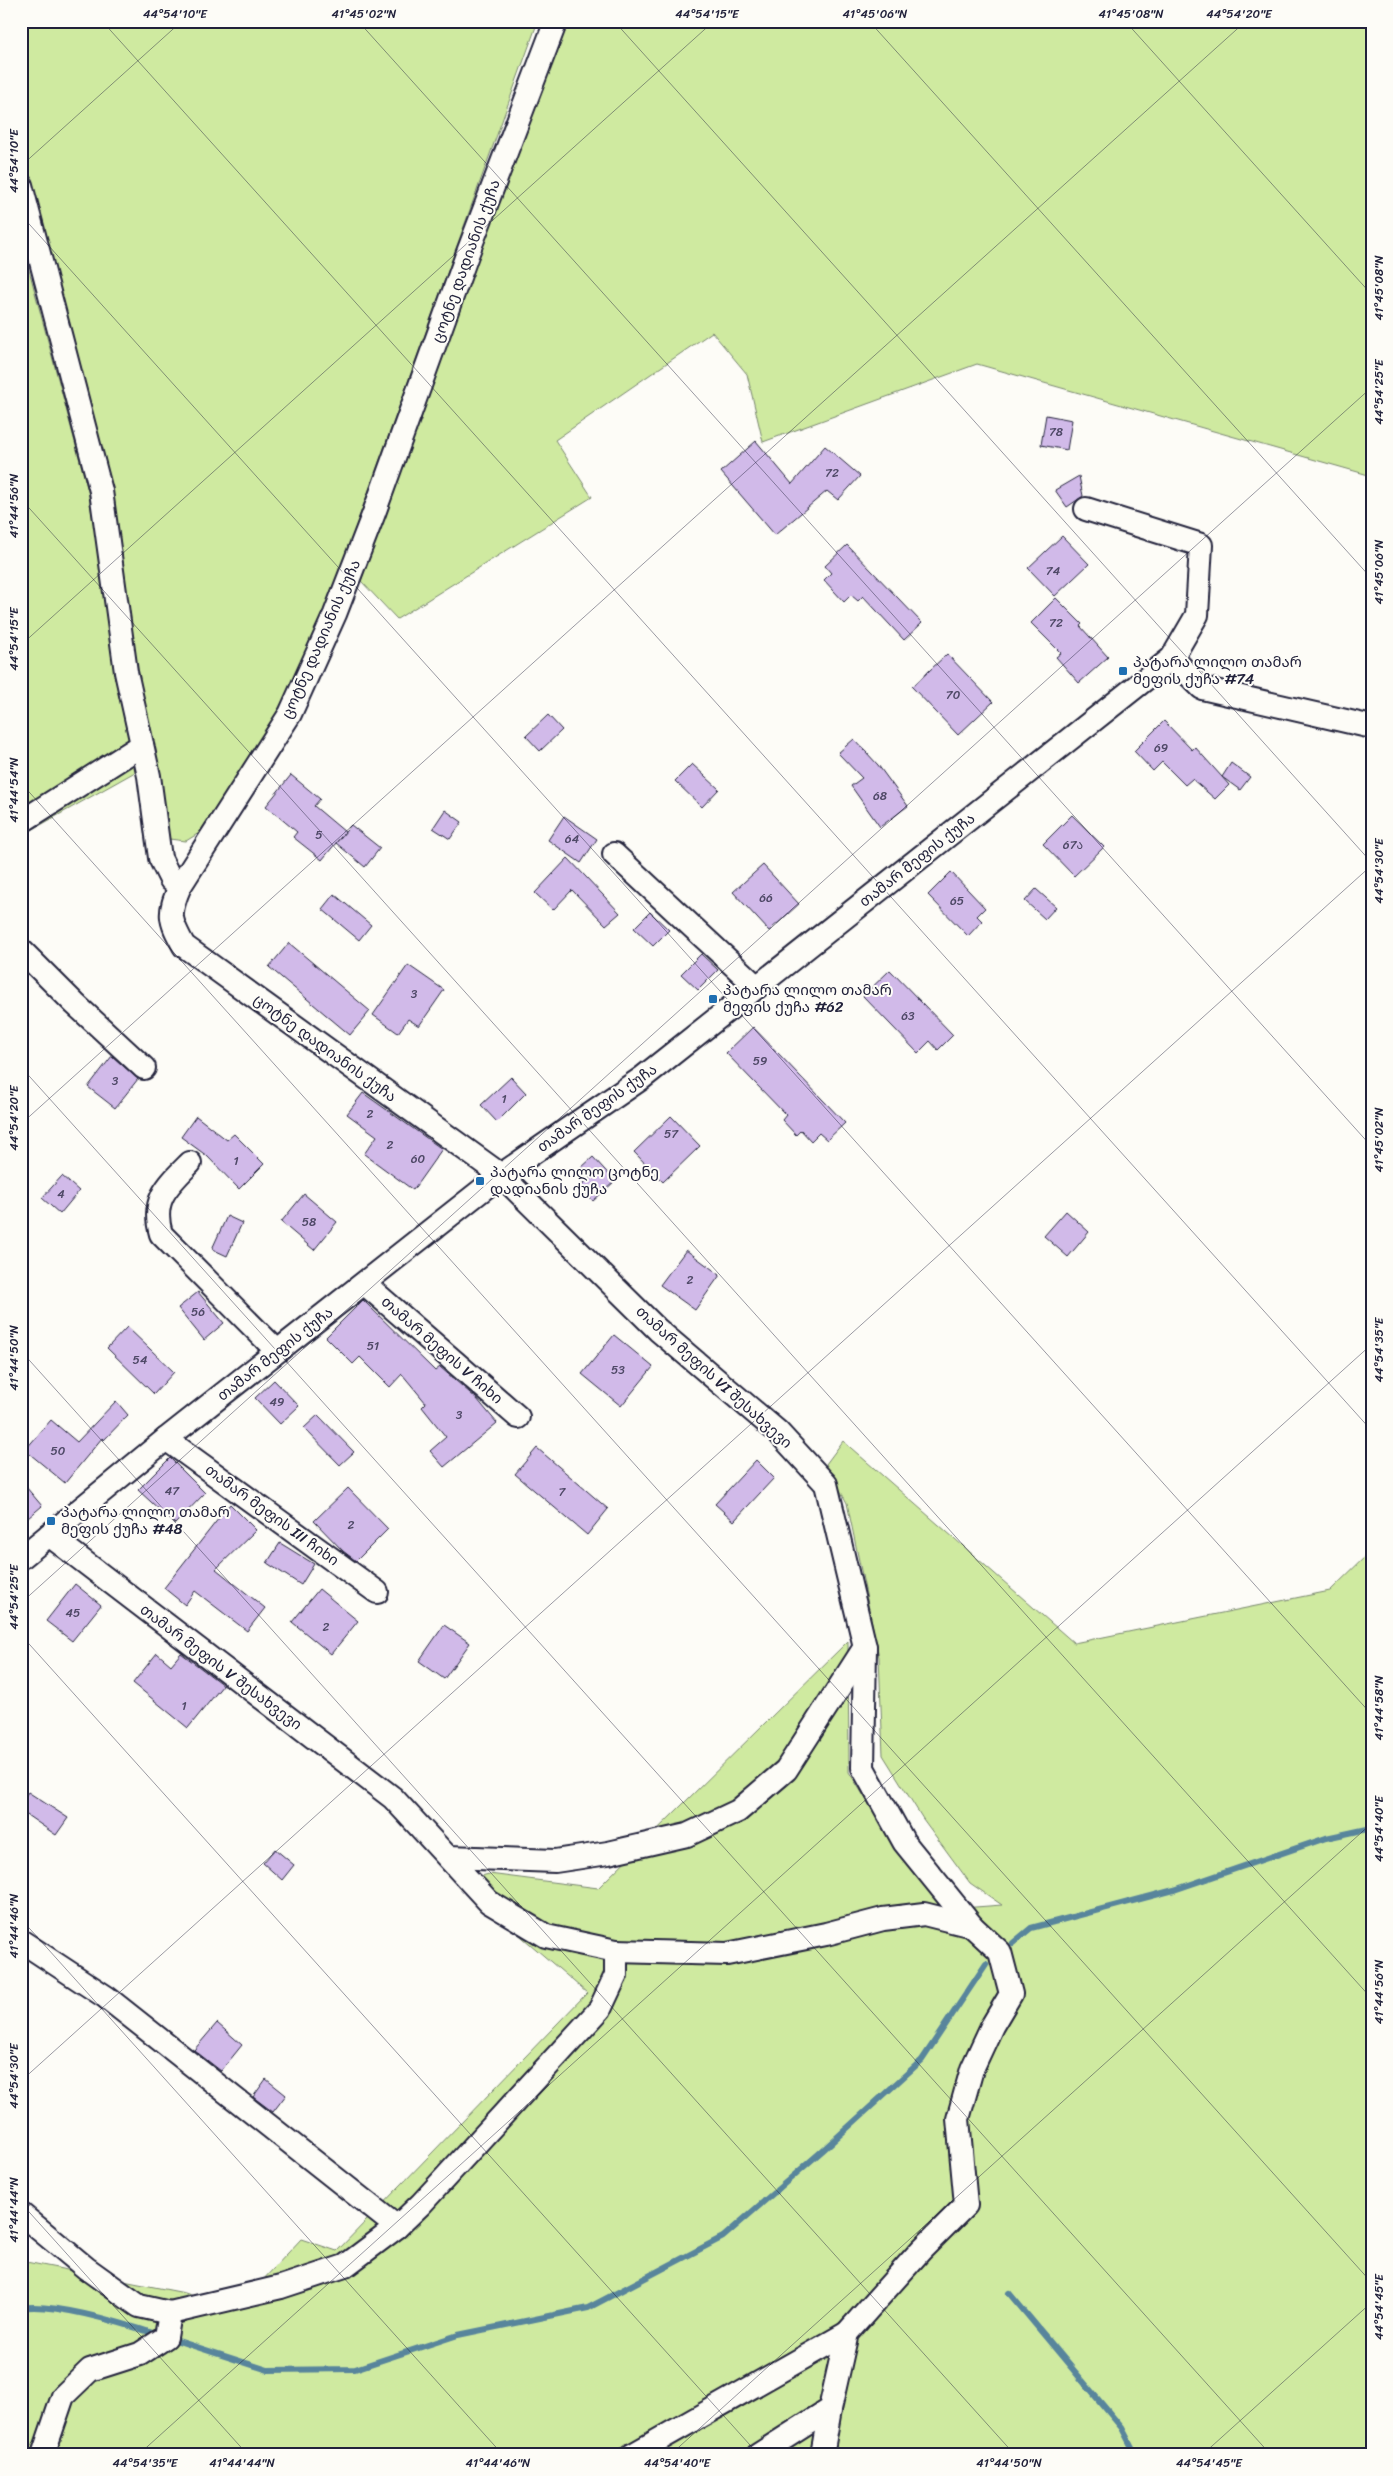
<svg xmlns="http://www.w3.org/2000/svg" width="1393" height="2476" font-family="Sriracha,'Noto Sans Georgian',sans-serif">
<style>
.green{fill:#cfeaa0;stroke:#78866e}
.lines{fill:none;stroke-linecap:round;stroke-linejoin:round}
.stream{stroke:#58859c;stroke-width:6}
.building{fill:#d1bae9;stroke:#22223b}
.minor-casing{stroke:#22223b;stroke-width:26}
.minor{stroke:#fdfcf7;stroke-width:22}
.ticks{fill:none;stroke:#22223b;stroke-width:1;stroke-opacity:0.45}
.poi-dot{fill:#1f6fb2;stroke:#fdfcf7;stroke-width:2}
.labels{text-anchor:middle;stroke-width:4;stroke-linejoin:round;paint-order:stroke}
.number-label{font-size:12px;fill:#4e4866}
.street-label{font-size:15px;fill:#22223b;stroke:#fdfcf7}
.poi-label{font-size:15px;fill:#22223b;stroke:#fdfcf7;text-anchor:start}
.neatline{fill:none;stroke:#22223b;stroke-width:2}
.ticks-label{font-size:12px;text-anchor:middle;fill:#22223b}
</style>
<rect width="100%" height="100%" fill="#fdfcf7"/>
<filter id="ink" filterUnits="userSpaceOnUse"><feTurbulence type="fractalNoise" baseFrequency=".02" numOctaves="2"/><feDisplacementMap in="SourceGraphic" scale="10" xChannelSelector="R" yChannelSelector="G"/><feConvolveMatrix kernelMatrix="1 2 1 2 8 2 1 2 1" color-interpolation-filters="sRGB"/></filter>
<g filter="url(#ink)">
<!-- green -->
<g class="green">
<polygon points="21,21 538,21 312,648 269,726 199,833 186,841 169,839 164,830 21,173"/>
<polygon points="568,21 1372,21 1372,476 977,364 763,442 747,374 712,332 555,440 592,497 397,619 361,581 466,291"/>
<polygon points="21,240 88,491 135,772 21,836"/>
<polygon points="843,1441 1074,1643 1330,1591 1372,1550 1372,2455 21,2455 21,2261 185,2293 235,2310 301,2239 337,2251 587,1993 458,1882 489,1874 598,1888 848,1641 849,1772 898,1851 949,1909 1002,1905 970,1883 923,1819 883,1755 879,1657 847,1503 826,1464"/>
</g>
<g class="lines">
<!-- stream -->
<g class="stream">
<polyline points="1013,1943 1031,1928 1174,1890 1326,1838 1372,1828"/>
<polyline points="1009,2293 1122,2428 1136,2455"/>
<path d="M21 2308C55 2302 125 2324 159 2335"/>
<polyline points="169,2338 268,2370 355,2369 458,2335 588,2308 723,2237 822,2151 922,2060 986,1964"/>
</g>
</g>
<!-- building -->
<g class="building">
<polygon points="1046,415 1072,420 1067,450 1041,445"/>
<polygon points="756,441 792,484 825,446 860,476 838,500 827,491 775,535 721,472"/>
<polygon points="1079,476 1083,496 1067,507 1055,490"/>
<polygon points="1062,536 1089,564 1055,596 1028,568"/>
<polygon points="847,545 922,623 904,640 863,596 858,601 851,595 844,602 824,580 831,573 825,566"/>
<polygon points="1056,598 1082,624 1080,626 1108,657 1079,683 1056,657 1061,653 1031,623"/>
<polygon points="947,654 993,702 958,735 912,687"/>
<polygon points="548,715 562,730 540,751 526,736"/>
<polygon points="1164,721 1192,750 1195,747 1222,777 1231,763 1250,777 1240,790 1222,777 1229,785 1215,799 1192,779 1185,785 1162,762 1153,771 1134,751"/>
<polygon points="854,739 878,765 908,806 880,827 851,786 862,778 838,753"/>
<polygon points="692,764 719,789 702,807 675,781"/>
<polygon points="291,775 320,799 314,806 345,832 322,860 293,837 297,832 266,806"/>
<polygon points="445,810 462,822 450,839 433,828"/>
<polygon points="1072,815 1104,847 1074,876 1043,844"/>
<polygon points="564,816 597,839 581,863 548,840"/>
<polygon points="351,825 380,848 365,867 336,843"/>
<polygon points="568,858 620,913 606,925 572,890 553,910 535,893"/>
<polygon points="763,865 799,904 769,931 733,892"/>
<polygon points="951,872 985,908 977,916 982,921 968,936 928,895"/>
<polygon points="1036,889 1056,907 1045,919 1025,901"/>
<polygon points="334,894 371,925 359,940 322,909"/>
<polygon points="650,912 669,930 653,946 634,928"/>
<polygon points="289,943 370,1011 350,1035 269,967"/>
<polygon points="701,954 718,970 698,990 681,974"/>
<polygon points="408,965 444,990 419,1026 408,1019 398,1033 373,1015"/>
<polygon points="890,970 953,1035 938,1050 930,1041 918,1053 863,996"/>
<polygon points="753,1027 845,1123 827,1140 819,1133 811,1141 801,1130 796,1135 782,1120 786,1115 726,1053"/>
<polygon points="112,1056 138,1079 115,1108 88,1087"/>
<polygon points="511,1077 526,1093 497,1122 481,1105"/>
<polygon points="363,1093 442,1149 413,1190 364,1154 377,1136 347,1114"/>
<polygon points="196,1116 227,1140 234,1134 264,1164 239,1189 207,1156 181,1137"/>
<polygon points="671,1116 700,1146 663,1182 634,1152"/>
<polygon points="593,1157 615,1181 593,1201 580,1186 590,1178 581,1168"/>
<polygon points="62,1176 79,1191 60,1214 42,1198"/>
<polygon points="304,1194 337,1222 314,1250 281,1222"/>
<polygon points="1066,1211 1089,1232 1068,1257 1044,1236"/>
<polygon points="227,1216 242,1223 227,1256 212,1249"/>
<polygon points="686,1250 720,1275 695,1310 660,1285"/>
<polygon points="198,1292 224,1323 204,1340 178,1308"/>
<polygon points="363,1300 435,1371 440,1367 477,1399 497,1423 444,1467 430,1451 446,1437 422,1407 426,1403 402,1374 390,1387 360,1357 353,1364 326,1337"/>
<polygon points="127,1327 174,1372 154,1394 107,1348"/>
<polygon points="614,1335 653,1367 621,1406 582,1374"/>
<polygon points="274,1380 299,1406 280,1424 255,1398"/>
<polygon points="116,1401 128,1415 104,1440 102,1438 65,1483 25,1450 51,1420 77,1442"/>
<polygon points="318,1415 354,1452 340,1465 304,1428"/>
<polygon points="537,1448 608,1509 587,1535 515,1474"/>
<polygon points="170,1458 205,1493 175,1524 138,1490"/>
<polygon points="756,1460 774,1478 734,1521 715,1504"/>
<polygon points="21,1481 42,1506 21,1524"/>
<polygon points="348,1488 388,1529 356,1561 343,1551 314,1521"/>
<polygon points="230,1504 256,1530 216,1569 265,1608 247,1631 195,1591 185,1605 164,1588"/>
<polygon points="280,1543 314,1564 301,1585 267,1563"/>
<polygon points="75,1584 101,1605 72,1641 46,1621"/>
<polygon points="319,1589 358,1621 331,1654 292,1622"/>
<polygon points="444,1625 470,1643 444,1679 419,1661"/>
<polygon points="157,1653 171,1665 181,1653 223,1685 188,1728 133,1683"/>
<polygon points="28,1792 68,1818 56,1835 21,1811 21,1802"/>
<polygon points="275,1849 294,1865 282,1880 263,1863"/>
<polygon points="217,2023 242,2045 221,2071 194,2050"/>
<polygon points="266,2079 286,2095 273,2112 253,2097"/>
</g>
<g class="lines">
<defs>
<g id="minor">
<path d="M556 21 467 255 374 513 335 614 290 714 180 886C168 914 169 919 184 946L501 1175 658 1330 778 1432 826 1484 865 1647 863 1768 904 1842 972 1926 1000 1952 1011 1994 992 2026 972 2069 958 2119 966 2205 921 2250 847 2333 830 2409 758 2455"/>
<polyline points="21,185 101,491 126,672 149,776 160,858 171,880 180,886"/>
<polyline points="1086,509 1201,545 1197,615 1172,658 1202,688 1372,727"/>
<polyline points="21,822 142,745"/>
<polyline points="614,854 757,987"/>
<polyline points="21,950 75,1004 144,1068"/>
<path d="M190 1163C167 1186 151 1200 161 1234L277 1351"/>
<polyline points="365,1284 518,1417"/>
<polyline points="166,1439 377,1592"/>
<polyline points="49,1535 393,1798 489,1902 546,1936 616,1951 616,1975 600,2009 421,2204 397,2227 345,2266 281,2287 170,2313"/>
<polyline points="21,1558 166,1439 501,1175 642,1078 1172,658"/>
<polyline points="449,1857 555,1861 608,1853 687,1835 738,1811 786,1770 865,1647"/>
<polyline points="21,1941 106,1997 397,2227"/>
<polyline points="616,1951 727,1954 826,1934 883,1919 924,1914 972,1926"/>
<polyline points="21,2214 86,2268 139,2306 170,2313 166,2337 140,2354 90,2370 63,2396 43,2455"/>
<polyline points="632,2455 847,2333"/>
<polyline points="822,2455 830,2409"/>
</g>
</defs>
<!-- minor casing -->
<use href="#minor" class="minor-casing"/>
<!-- minor -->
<use href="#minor" class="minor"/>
</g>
</g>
<!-- ticks -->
<path class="ticks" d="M102 21 1372 1431M358 21 1372 1147M614 21 1372 863M869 21 1372 579M1125 21 1372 295M21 166 182 21M21 215 1372 1715M21 499 1372 1999M21 645 714 21M21 783 1372 2283M21 1067 1271 2455M21 1124 1246 21M21 1351 1015 2455M21 1603 1372 387M21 1635 759 2455M21 1919 503 2455M21 2081 1372 865M21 2203 248 2455M138 2455 1372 1344M670 2455 1372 1823M1202 2455 1372 2302"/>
<!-- markers -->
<g class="poi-dot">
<rect x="1118" y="666" width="10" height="10" rx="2.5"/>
<rect x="708" y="994" width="10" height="10" rx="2.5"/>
<rect x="475" y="1176" width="10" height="10" rx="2.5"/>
<rect x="46" y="1516" width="10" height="10" rx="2.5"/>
</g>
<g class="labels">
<!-- number labels -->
<g class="number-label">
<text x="1056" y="436">78</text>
<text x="832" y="477">72</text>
<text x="1053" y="575">74</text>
<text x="1056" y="627">72</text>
<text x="953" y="699">70</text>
<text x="1161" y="752">69</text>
<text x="880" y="800">68</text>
<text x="319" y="839">5</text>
<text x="572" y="843">64</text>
<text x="1073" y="849">67ა</text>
<text x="766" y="902">66</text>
<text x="957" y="905">65</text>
<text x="414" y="998">3</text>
<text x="908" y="1020">63</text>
<text x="760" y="1065">59</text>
<text x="115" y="1085">3</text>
<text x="504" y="1103">1</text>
<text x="370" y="1118">2</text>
<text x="671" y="1138">57</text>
<text x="390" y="1149">2</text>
<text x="418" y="1163">60</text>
<text x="236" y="1165">1</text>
<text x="61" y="1198">4</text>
<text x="309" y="1226">58</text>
<text x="690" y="1284">2</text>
<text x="198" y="1316">56</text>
<text x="373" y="1350">51</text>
<text x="140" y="1364">54</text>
<text x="618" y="1374">53</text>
<text x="277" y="1406">49</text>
<text x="459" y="1419">3</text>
<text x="58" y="1455">50</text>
<text x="172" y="1495">47</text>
<text x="562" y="1496">7</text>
<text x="351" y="1529">2</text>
<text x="73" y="1617">45</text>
<text x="326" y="1631">2</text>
<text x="184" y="1710">1</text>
</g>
<!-- street labels -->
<g class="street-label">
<text transform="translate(466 261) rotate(-70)" y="5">ცოტნე დადიანის ქუჩა</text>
<text transform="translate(321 639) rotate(-66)" y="5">ცოტნე დადიანის ქუჩა</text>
<text transform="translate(917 860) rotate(-38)" y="5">თამარ მეფის ქუჩა</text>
<text transform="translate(325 1048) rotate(36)" y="5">ცოტნე დადიანის ქუჩა</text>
<text transform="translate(597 1108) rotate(-35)" y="5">თამარ მეფის ქუჩა</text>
<text transform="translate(442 1350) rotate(41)" y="5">თამარ მეფის V ჩიხი</text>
<text transform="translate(275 1354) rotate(-38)" y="5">თამარ მეფის ქუჩა</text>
<text transform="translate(714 1377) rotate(42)" y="5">თამარ მეფის VI შესახვევი</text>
<text transform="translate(272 1515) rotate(36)" y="5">თამარ მეფის III ჩიხი</text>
<text transform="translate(221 1667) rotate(37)" y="5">თამარ მეფის V შესახვევი</text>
</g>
<!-- poi labels -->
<g class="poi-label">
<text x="1133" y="667">პატარა ლილო თამარ<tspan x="1133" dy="17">მეფის ქუჩა #74</tspan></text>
<text x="723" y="995">პატარა ლილო თამარ<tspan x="723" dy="17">მეფის ქუჩა #62</tspan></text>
<text x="490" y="1177">პატარა ლილო ცოტნე<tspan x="490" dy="17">დადიანის ქუჩა</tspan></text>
<text x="61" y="1517">პატარა ლილო თამარ<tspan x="61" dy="17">მეფის ქუჩა #48</tspan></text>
</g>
</g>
<!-- margin -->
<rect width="1393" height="2476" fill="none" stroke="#fdfcf7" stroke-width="55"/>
<rect x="28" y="28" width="1338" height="2420" class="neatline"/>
<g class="ticks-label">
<text x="175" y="18">44°54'10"E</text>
<text x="364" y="18">41°45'02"N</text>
<text x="707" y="18">44°54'15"E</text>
<text x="875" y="18">41°45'06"N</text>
<text x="1131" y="18">41°45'08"N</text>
<text x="1239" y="18">44°54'20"E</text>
<text transform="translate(14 161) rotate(-90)" y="4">44°54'10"E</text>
<text transform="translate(1379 288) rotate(-90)" y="4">41°45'08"N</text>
<text transform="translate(1379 392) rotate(-90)" y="4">44°54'25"E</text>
<text transform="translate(14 506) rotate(-90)" y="4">41°44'56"N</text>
<text transform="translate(1379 572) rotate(-90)" y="4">41°45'06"N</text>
<text transform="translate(14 639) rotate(-90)" y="4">44°54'15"E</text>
<text transform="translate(14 790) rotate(-90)" y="4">41°44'54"N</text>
<text transform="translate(1379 871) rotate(-90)" y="4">44°54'30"E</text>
<text transform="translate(14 1118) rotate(-90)" y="4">44°54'20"E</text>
<text transform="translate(1379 1140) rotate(-90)" y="4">41°45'02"N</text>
<text transform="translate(1379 1350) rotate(-90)" y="4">44°54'35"E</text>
<text transform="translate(14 1358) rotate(-90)" y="4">41°44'50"N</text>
<text transform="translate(14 1597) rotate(-90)" y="4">44°54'25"E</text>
<text transform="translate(1379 1708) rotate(-90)" y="4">41°44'58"N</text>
<text transform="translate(1379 1829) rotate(-90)" y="4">44°54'40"E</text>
<text transform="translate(14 1926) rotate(-90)" y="4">41°44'46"N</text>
<text transform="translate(1379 1992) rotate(-90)" y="4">41°44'56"N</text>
<text transform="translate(14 2076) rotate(-90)" y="4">44°54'30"E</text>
<text transform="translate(14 2210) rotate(-90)" y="4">41°44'44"N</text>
<text transform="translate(1379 2307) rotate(-90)" y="4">44°54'45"E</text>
<text x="145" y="2467">44°54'35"E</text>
<text x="242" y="2467">41°44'44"N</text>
<text x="498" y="2467">41°44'46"N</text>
<text x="677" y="2467">44°54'40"E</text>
<text x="1009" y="2467">41°44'50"N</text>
<text x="1209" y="2467">44°54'45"E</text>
</g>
</svg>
